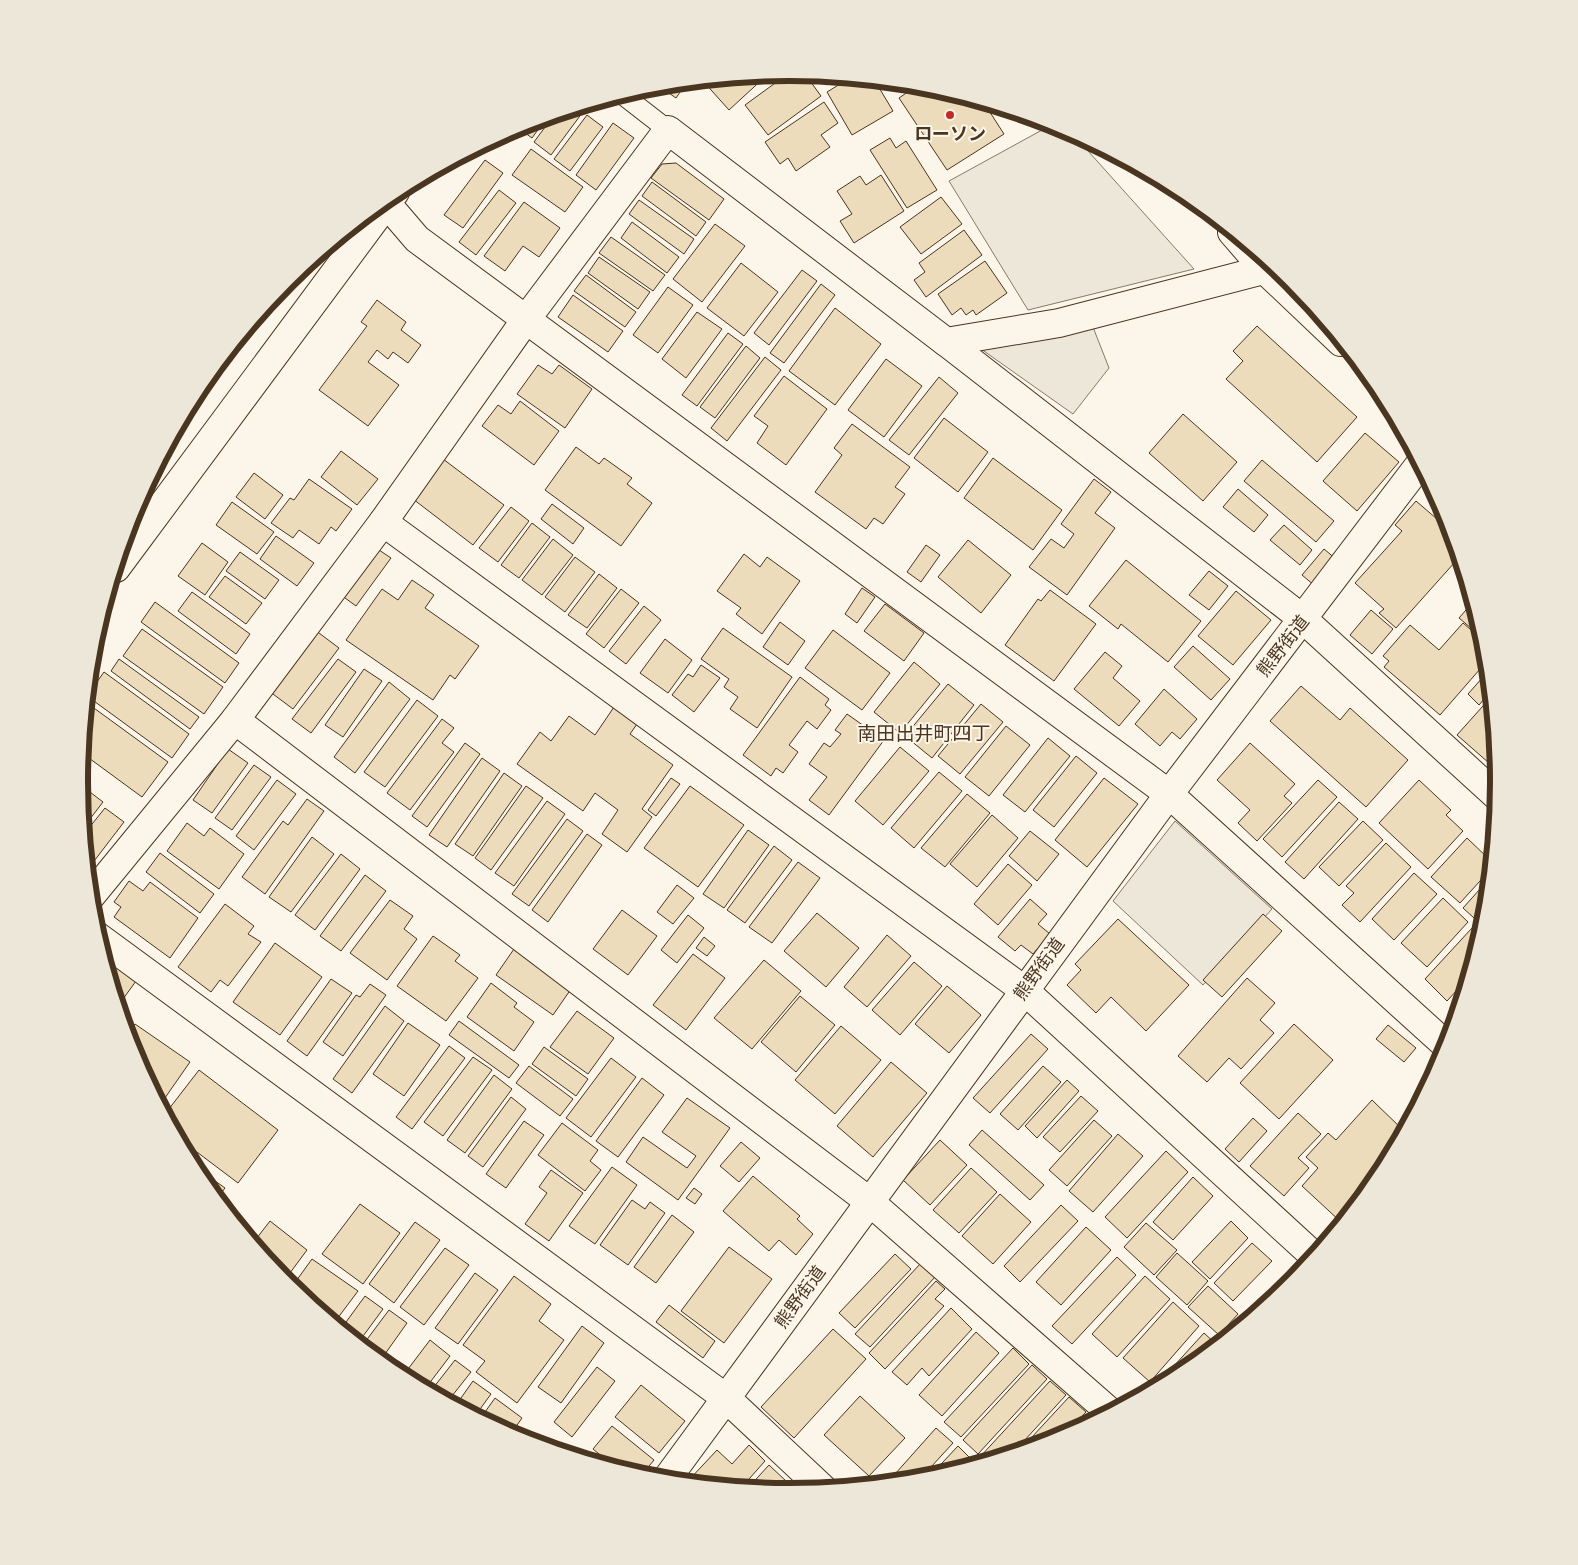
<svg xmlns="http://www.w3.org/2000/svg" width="1578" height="1565" font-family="'Nunito Sans','Noto Sans JP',sans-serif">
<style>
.parking{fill:#ede7d9;stroke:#887966}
.building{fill:#ecdcbc;stroke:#4a3520}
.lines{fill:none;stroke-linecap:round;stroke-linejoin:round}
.lane-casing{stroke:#4a3520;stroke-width:21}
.street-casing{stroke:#4a3520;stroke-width:30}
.secondary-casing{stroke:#4a3520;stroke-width:30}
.primary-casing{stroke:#4a3520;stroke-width:30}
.lane{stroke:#fbf6e9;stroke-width:19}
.street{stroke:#fbf6e9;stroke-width:28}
.secondary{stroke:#fbf6e9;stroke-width:28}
.primary{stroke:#fbf6e9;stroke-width:28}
.poi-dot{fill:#c62828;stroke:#fbf6e9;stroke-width:2}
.labels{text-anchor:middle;stroke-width:4;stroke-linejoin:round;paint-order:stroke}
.poi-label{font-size:18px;font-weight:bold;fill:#4a3520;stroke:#fbf6e9}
.street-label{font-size:18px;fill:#4a3520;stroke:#fbf6e9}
.neighbourhood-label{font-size:19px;fill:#4a3520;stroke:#fbf6e9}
.rim{fill:none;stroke:#4a3520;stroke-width:6}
</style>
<rect width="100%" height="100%" fill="#fbf6e9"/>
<!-- parking -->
<g class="parking">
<polygon points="1053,124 1071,132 1194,269 1028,310 949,181"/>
<polygon points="1091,322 1109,368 1073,414 981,349"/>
<polygon points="1175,821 1272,909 1203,985 1113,901"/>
</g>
<!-- building -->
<g class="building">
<polygon points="789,73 805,74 821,96 768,135 745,105"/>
<polygon points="767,75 729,110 703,81"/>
<polygon points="819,75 838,77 826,85"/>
<polygon points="850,78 875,81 893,111 852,135 827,92"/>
<polygon points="687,82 676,98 663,89 666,85"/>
<polygon points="918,85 984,103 1004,134 947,170 899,98"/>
<polygon points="824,102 838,123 821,135 830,147 796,171 788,158 780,164 765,142"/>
<polygon points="588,105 551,155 534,142 554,115"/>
<polygon points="587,115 603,127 570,171 554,159"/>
<polygon points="547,117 532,138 517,127 518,126"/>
<polygon points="613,123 634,138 596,190 576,175"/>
<polygon points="890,138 896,148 906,141 937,190 907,208 870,150"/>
<polygon points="531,149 583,187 565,212 512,175"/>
<polygon points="485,160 503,173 463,228 444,215"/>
<polygon points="676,163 724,199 709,220 651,178 662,164"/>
<polygon points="881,175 904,211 854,243 840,221 852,214 837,191 860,176 866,185"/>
<polygon points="652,182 706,222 696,236 642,196"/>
<polygon points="499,190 516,203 476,255 459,242"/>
<polygon points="941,197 962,224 921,254 900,227"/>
<polygon points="639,200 694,239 684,254 629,214"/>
<polygon points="524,202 560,228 539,257 523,246 505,271 484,256"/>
<polygon points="632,222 679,257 667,273 621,238"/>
<polygon points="715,224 745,246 702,302 673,279"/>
<polygon points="964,230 982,255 926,297 914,280 925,272 919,263"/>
<polygon points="611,237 665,275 653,291 599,253"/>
<polygon points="599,257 650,292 638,309 588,273"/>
<polygon points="985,261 1007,293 976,315 973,310 966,315 961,308 952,315 938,294"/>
<polygon points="741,263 778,292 744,336 707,308"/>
<polygon points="802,270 817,281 769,345 754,333"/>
<polygon points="586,275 636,312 625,327 574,291"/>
<polygon points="821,284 835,295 784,363 770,353"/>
<polygon points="668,287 693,305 658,353 633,335"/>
<polygon points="573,295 623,331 608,352 558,317"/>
<polygon points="377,300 406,322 401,330 421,345 408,363 393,352 388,359 377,350 368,362 399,385 368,426 319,390 367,326 361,322"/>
<polygon points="835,308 881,344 835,405 789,371"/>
<polygon points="697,312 722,329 686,378 662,359"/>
<polygon points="1257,326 1357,417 1317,462 1226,379 1243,361 1233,351"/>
<polygon points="728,333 743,344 697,406 682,395"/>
<polygon points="746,346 760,358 715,418 700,407"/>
<polygon points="765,357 781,370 727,441 711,428"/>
<polygon points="886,359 922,386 884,437 848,410"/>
<polygon points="538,365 552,374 559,365 592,389 565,428 517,394"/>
<polygon points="784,376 827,409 786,465 757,443 768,426 754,416"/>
<polygon points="939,377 958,393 909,455 889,440"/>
<polygon points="520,401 559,431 534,465 482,426 498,405 511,414"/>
<polygon points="1183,414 1237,462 1203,501 1149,453"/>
<polygon points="944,418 988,452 958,492 914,458"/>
<polygon points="852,424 910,467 895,487 905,494 883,524 874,518 866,529 815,492 842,455 834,448"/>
<polygon points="1365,433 1399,462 1357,511 1323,481"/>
<polygon points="576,447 599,464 604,458 632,478 627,484 652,503 621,546 545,490"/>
<polygon points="341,451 378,479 357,505 321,477"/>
<polygon points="993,458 1062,510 1033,550 964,498"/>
<polygon points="443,459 504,505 473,545 413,499"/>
<polygon points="1262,460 1334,521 1316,542 1244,481"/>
<polygon points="254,473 283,495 265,519 236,497"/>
<polygon points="309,479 352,509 336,531 331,527 319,544 299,530 293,538 271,523 290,498 294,500"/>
<polygon points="1094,479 1111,492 1095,513 1115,528 1067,595 1029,567 1051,539 1064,548 1074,534 1061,524"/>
<polygon points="1238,489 1268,515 1254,532 1223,507"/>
<polygon points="1416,501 1451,531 1461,564 1459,567 1455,562 1396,628 1379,613 1384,609 1355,583 1402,531 1395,525"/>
<polygon points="232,502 274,532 257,554 216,525"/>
<polygon points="552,504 584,528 573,544 541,519"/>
<polygon points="511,507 529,521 498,562 479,548"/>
<polygon points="532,523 550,537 519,578 501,565"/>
<polygon points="1284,525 1312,550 1300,565 1270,540"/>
<polygon points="276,536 314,563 297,586 260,559"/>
<polygon points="553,539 573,555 542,595 522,580"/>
<polygon points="968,540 1011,575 981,613 938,577"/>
<polygon points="202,543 228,562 205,595 178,576"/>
<polygon points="926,545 940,555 921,582 907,572"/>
<polygon points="376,548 391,558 356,606 341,595"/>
<polygon points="1324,549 1337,560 1315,586 1302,575"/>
<polygon points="240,552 279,580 265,599 226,571"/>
<polygon points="744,554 760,567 767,557 800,581 762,634 736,614 741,608 717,591"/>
<polygon points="575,557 595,572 565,612 545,597"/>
<polygon points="1126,560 1201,621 1168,662 1121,624 1118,629 1089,606"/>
<polygon points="1209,571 1228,586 1209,610 1189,595"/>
<polygon points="599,574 617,588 587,628 568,615"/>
<polygon points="225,576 262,603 246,624 209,597"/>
<polygon points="412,580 434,595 425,608 479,646 455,679 450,675 433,700 346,640 382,589 398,600"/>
<polygon points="862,588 875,597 857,623 845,614"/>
<polygon points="621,589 639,603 604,648 586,634"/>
<polygon points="1050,590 1096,624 1054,681 1005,645 1038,599 1041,601"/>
<polygon points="1236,591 1271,620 1233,665 1198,636"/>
<polygon points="192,592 250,634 236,654 178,611"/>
<polygon points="155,602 239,663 225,683 141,622"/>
<polygon points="1473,602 1484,639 1459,618"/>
<polygon points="885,604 924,633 904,661 864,631"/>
<polygon points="644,606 661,620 626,664 609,651"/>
<polygon points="1371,610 1393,629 1372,654 1350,635"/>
<polygon points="780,622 805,641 788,665 763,647"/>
<polygon points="1463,623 1485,642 1487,661 1440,715 1384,667 1389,661 1383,656 1410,625 1439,650"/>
<polygon points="723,628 792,677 757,728 730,709 738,697 724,687 729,679 701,659"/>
<polygon points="142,629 223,687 204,714 123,656"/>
<polygon points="315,630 339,648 293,709 269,691"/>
<polygon points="833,630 890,673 862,710 805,668"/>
<polygon points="665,639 692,660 668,693 640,673"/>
<polygon points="1193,646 1230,679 1211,700 1174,667"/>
<polygon points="1105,652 1122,666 1113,678 1140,701 1119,726 1074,689"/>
<polygon points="119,659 199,717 190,729 111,671"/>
<polygon points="338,659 356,672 311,733 292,719"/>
<polygon points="914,662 940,684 900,733 874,712"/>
<polygon points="701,665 720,678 694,712 672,695 688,674 693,677"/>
<polygon points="364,669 382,681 343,737 325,725"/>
<polygon points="104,672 189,734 172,758 87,696"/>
<polygon points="800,677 829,699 825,705 831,710 817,729 807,721 789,745 798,752 783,773 776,768 771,776 743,755"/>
<polygon points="1483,677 1489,681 1490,692 1479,705 1468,694"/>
<polygon points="389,682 410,699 355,773 334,757"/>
<polygon points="948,684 974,705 932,758 905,736"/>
<polygon points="1301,686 1340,720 1350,708 1408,760 1366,807 1270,721"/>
<polygon points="1164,689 1197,719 1180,739 1172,732 1160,746 1135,724"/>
<polygon points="1491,697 1496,754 1489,763 1457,735"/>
<polygon points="417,700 438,716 385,787 364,772"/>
<polygon points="87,703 168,762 142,797 82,753"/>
<polygon points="981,704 1003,722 960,774 938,756"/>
<polygon points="614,707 637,724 630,734 673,765 642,809 652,817 627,852 602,834 618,810 595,793 583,811 517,764 540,732 551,741 569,716 595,735"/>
<polygon points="847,714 884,740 829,815 809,800 827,777 809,764 824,743 830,747 841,734 835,730"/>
<polygon points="442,719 454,728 442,743 454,752 410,810 387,793"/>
<polygon points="1006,726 1030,745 989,796 965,777"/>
<polygon points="1048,738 1070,756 1025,812 1003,795"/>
<polygon points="465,743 480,754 427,827 412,816"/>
<polygon points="1250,743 1295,784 1284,796 1292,803 1257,841 1238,823 1250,810 1217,780"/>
<polygon points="900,747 929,771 883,825 855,801"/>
<polygon points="228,749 248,763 212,813 193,800"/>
<polygon points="1076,756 1097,773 1054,827 1033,810"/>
<polygon points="482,758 500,771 447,847 429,835"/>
<polygon points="254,765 271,777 232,830 215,818"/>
<polygon points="939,772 962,791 914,848 891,828"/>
<polygon points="504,773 522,786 473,856 455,844"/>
<polygon points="671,778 680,784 656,816 648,810"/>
<polygon points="1104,778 1138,804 1087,867 1055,840"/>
<polygon points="277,780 296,794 254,850 236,836"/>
<polygon points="1318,780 1337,797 1282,857 1263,839"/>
<polygon points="1419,780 1451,810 1446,815 1463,831 1428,869 1379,823"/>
<polygon points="526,786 543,798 491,870 475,858"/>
<polygon points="690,786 744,825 698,887 644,848"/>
<polygon points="86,789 103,802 83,828 80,796"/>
<polygon points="967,794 990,813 945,867 921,848"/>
<polygon points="307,799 324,811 265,894 242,877 283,821 288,825"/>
<polygon points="547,801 565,814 514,886 495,873"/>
<polygon points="1339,802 1358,819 1304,879 1285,862"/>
<polygon points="105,808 124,822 88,869 84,834"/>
<polygon points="992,815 1018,838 977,887 950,864"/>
<polygon points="567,819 583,831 529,906 512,894"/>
<polygon points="1363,821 1383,840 1339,886 1319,867"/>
<polygon points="187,823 204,836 210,828 244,854 219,889 167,851"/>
<polygon points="748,830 769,845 724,908 703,894"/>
<polygon points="1030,831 1059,854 1037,881 1009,856"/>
<polygon points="587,834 602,845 548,922 532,910"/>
<polygon points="312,837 334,854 291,912 269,897"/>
<polygon points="1467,838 1491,861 1490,870 1460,903 1431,877"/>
<polygon points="1386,843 1411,867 1360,922 1342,905 1354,893 1346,886"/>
<polygon points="774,846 792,860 745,923 727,910"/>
<polygon points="160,853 214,894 200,913 146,872"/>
<polygon points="341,854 360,869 315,930 295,915"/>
<polygon points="798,862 820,878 772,943 749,927"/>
<polygon points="1008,864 1032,885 998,925 974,904"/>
<polygon points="1414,873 1437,894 1394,940 1372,919"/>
<polygon points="365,875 386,891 341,951 320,936"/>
<polygon points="1489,879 1485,921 1484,927 1463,908"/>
<polygon points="129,881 143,891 150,882 198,918 170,958 114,917 121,907 114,902"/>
<polygon points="677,885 694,898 673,924 657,912"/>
<polygon points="1443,898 1468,922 1427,967 1401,943"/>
<polygon points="1030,899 1047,914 1038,924 1050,934 1033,954 1021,945 1015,951 998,937"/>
<polygon points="390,900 413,916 404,929 417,939 387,980 350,953"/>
<polygon points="225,904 254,926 248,934 261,942 228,986 220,980 211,992 178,967"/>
<polygon points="622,910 657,936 628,975 593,949"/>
<polygon points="817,913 859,948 826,987 784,951"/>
<polygon points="1263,914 1282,931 1222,997 1203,980"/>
<polygon points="688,915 704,928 677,963 661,950"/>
<polygon points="1118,919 1189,985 1146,1031 1111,997 1096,1013 1067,985 1081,970 1075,964"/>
<polygon points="1472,928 1481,936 1468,978 1447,1001 1425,979"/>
<polygon points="887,935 911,956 867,1007 844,987"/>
<polygon points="433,936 460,955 455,961 478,978 446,1021 397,986"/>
<polygon points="704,937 715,946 707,956 696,948"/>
<polygon points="275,943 322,977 280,1035 233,1002"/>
<polygon points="514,949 571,989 553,1015 496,975"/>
<polygon points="693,954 725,978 686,1030 653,1005"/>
<polygon points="764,960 801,991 752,1049 714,1018"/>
<polygon points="914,962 942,986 900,1035 872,1010"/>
<polygon points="112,964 136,981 118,1006 108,970"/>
<polygon points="1247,978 1275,1003 1260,1020 1274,1033 1241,1069 1229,1058 1207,1082 1178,1056"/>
<polygon points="331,979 352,993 307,1056 287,1041"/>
<polygon points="491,983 517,1003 514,1007 534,1022 514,1051 467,1017"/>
<polygon points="370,984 386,995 343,1056 323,1042 356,995 360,997"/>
<polygon points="947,986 981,1015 949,1053 915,1024"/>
<polygon points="1463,993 1457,1015 1450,1008"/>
<polygon points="800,996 835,1025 796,1072 761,1042"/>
<polygon points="385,1006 404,1021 352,1093 333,1079"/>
<polygon points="577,1011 614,1038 588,1074 550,1047"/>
<polygon points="459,1021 519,1065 509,1078 449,1035"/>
<polygon points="408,1023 440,1045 404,1096 373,1074"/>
<polygon points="135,1024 190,1062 160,1105 133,1054 127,1035"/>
<polygon points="1294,1024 1333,1060 1279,1119 1240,1083"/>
<polygon points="1388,1025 1416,1048 1404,1062 1376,1039"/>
<polygon points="841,1026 881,1060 835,1114 795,1080"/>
<polygon points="1031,1034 1048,1049 990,1113 973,1098"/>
<polygon points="449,1046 465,1058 412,1129 396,1117"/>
<polygon points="544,1047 588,1079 576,1096 532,1064"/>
<polygon points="473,1057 492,1070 443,1136 424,1122"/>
<polygon points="611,1058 636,1077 591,1137 566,1118"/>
<polygon points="891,1062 927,1093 873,1157 837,1126"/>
<polygon points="529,1066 573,1099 560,1116 516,1083"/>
<polygon points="1043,1066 1061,1082 1018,1130 1000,1114"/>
<polygon points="199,1070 278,1130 238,1183 177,1137 165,1114"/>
<polygon points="494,1075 512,1089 465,1153 447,1140"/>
<polygon points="642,1078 664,1095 618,1157 596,1141"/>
<polygon points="1067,1080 1079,1091 1037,1138 1025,1126"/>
<polygon points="1081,1096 1098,1111 1060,1152 1043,1137"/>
<polygon points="511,1097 526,1109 483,1167 468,1156"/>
<polygon points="687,1098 730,1128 678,1200 626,1162 643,1137 687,1168 696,1156 662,1132"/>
<polygon points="1372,1100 1402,1129 1409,1121 1379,1177 1342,1223 1302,1186 1318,1168 1306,1157 1328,1133 1336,1140"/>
<polygon points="1298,1113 1321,1134 1298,1158 1309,1168 1284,1196 1250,1166"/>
<polygon points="1253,1118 1267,1131 1239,1162 1225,1149"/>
<polygon points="1094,1120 1112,1136 1067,1186 1049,1170"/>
<polygon points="524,1121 544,1135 506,1188 486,1174"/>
<polygon points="562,1123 598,1150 590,1161 601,1170 585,1191 538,1155"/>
<polygon points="982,1130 1044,1185 1030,1200 969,1145"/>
<polygon points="1118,1134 1143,1156 1093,1212 1069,1191"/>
<polygon points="940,1140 967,1165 930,1205 903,1180"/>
<polygon points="741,1142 760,1158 739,1182 720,1166"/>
<polygon points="1166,1151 1188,1172 1127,1238 1105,1217"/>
<polygon points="612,1167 637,1185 595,1244 569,1226"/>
<polygon points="971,1168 997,1192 959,1233 933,1210"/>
<polygon points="551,1170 583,1193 549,1241 525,1224 547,1193 539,1187"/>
<polygon points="208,1176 225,1188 217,1199 203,1183"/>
<polygon points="753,1176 800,1216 797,1219 813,1234 796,1255 779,1240 769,1251 723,1211"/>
<polygon points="1193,1177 1213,1196 1173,1240 1153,1222"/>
<polygon points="694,1188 702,1194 695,1204 686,1198"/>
<polygon points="1000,1194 1031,1222 993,1264 962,1236"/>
<polygon points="632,1200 645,1209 650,1202 665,1213 628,1265 600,1245"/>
<polygon points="360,1204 400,1233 363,1284 322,1254"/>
<polygon points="1061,1205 1078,1221 1020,1282 1004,1266"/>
<polygon points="672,1215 694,1232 656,1283 634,1267"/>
<polygon points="270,1221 307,1250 284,1281 253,1243"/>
<polygon points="1231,1221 1248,1238 1210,1279 1192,1262"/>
<polygon points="415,1222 440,1240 394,1303 369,1284"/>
<polygon points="1146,1223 1177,1250 1154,1275 1124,1247"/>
<polygon points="1086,1227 1111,1250 1061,1305 1036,1282"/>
<polygon points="1252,1243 1272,1261 1233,1301 1214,1283"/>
<polygon points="729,1247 772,1279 724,1343 681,1311"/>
<polygon points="445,1248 469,1265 424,1325 400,1307"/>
<polygon points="1177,1253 1208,1281 1187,1305 1156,1277"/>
<polygon points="895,1254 911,1269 855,1328 839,1313"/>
<polygon points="1117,1257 1136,1275 1072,1344 1052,1326"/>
<polygon points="312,1259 358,1291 334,1323 291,1288"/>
<polygon points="921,1263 936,1276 870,1347 855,1334"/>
<polygon points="475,1273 498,1290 458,1344 435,1328"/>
<polygon points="514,1276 551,1304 539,1321 564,1340 517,1403 476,1372 485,1361 463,1345"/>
<polygon points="1145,1276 1170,1299 1117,1357 1092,1334"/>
<polygon points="936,1281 945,1289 935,1299 944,1306 885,1369 869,1353"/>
<polygon points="1208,1286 1238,1314 1219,1335 1188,1307"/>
<polygon points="365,1296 383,1309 358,1343 341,1329"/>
<polygon points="1173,1302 1199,1326 1150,1382 1123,1358"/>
<polygon points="669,1305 715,1341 703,1358 656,1322"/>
<polygon points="951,1308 972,1329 929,1376 922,1368 907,1385 892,1372"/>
<polygon points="389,1310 407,1323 380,1361 362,1346"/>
<polygon points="1240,1317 1245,1322 1224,1340 1221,1337"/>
<polygon points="582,1326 604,1343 561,1403 538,1387"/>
<polygon points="833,1329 866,1359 794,1438 761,1407"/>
<polygon points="976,1332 999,1353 942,1416 919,1395"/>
<polygon points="1204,1333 1217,1345 1183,1373 1152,1390"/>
<polygon points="430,1340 450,1356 425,1389 402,1377"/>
<polygon points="1013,1348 1029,1364 961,1437 944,1422"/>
<polygon points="455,1360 471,1372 448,1401 430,1392"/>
<polygon points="1032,1365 1047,1379 978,1454 963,1440"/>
<polygon points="597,1367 615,1381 572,1437 554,1422"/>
<polygon points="473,1381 491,1394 475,1416 456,1405"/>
<polygon points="1050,1381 1066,1395 1013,1453 983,1462 979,1458"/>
<polygon points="641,1385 685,1421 659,1453 615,1417"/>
<polygon points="860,1396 905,1438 869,1476 824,1435"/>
<polygon points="1069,1397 1086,1412 1062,1438 1019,1451"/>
<polygon points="495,1398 522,1418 510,1435 480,1419"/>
<polygon points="612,1426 654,1460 641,1476 616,1468 593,1449"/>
<polygon points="936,1428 953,1443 919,1480 887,1483"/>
<polygon points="749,1445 765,1461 741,1488 688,1481 717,1450 732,1464"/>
<polygon points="958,1446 972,1460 966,1467 927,1479"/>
<polygon points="593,1456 602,1464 589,1460"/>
<polygon points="769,1465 786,1481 776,1491 748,1488"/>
</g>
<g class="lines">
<defs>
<polyline id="lane" points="623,95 668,130"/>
<g id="street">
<polyline points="387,204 417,239 1169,794 1447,1046"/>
<polyline points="946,342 1303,619 1498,797"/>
<polyline points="383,522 1024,990 1314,1256"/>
<polyline points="235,720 870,1202 1110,1412"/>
<polyline points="90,897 235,720 383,522 527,318 668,130 946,342 1059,323 1275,267"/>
<polyline points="97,936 726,1398 823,1489"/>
<polyline points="666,1480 1169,794 1420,464"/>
</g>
<polyline id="secondary" points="116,568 395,192"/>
<polyline id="primary" points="1232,232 1264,269 1341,342"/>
</defs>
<!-- lane casing -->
<use href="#lane" class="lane-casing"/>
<!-- street casing -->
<use href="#street" class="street-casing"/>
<!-- secondary casing -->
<use href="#secondary" class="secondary-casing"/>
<!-- primary casing -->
<use href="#primary" class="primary-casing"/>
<!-- lane -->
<use href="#lane" class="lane"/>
<!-- street -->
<use href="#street" class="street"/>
<!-- secondary -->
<use href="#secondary" class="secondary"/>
<!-- primary -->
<use href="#primary" class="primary"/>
</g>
<!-- markers -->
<circle class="poi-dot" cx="950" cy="115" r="5"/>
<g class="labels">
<!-- poi labels -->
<g class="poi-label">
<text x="950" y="140">ローソン</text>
</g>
<!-- street labels -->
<g class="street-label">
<text transform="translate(1283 646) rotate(-52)" y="6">熊野街道</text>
<text transform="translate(1039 969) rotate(-54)" y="6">熊野街道</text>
<text transform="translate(800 1297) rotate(-54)" y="6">熊野街道</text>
</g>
<!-- neighbourhood labels -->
<g class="neighbourhood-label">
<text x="924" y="740">南田出井町四丁</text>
</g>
</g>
<!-- crop -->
<path d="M0 0H1578V1565H0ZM88 782a701 701 0 1 1 1402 0a701 701 0 1 1-1402 0Z" fill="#ede7d9" fill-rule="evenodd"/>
<path class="rim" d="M88 782a701 701 0 1 1 1402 0a701 701 0 1 1-1402 0Z"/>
</svg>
